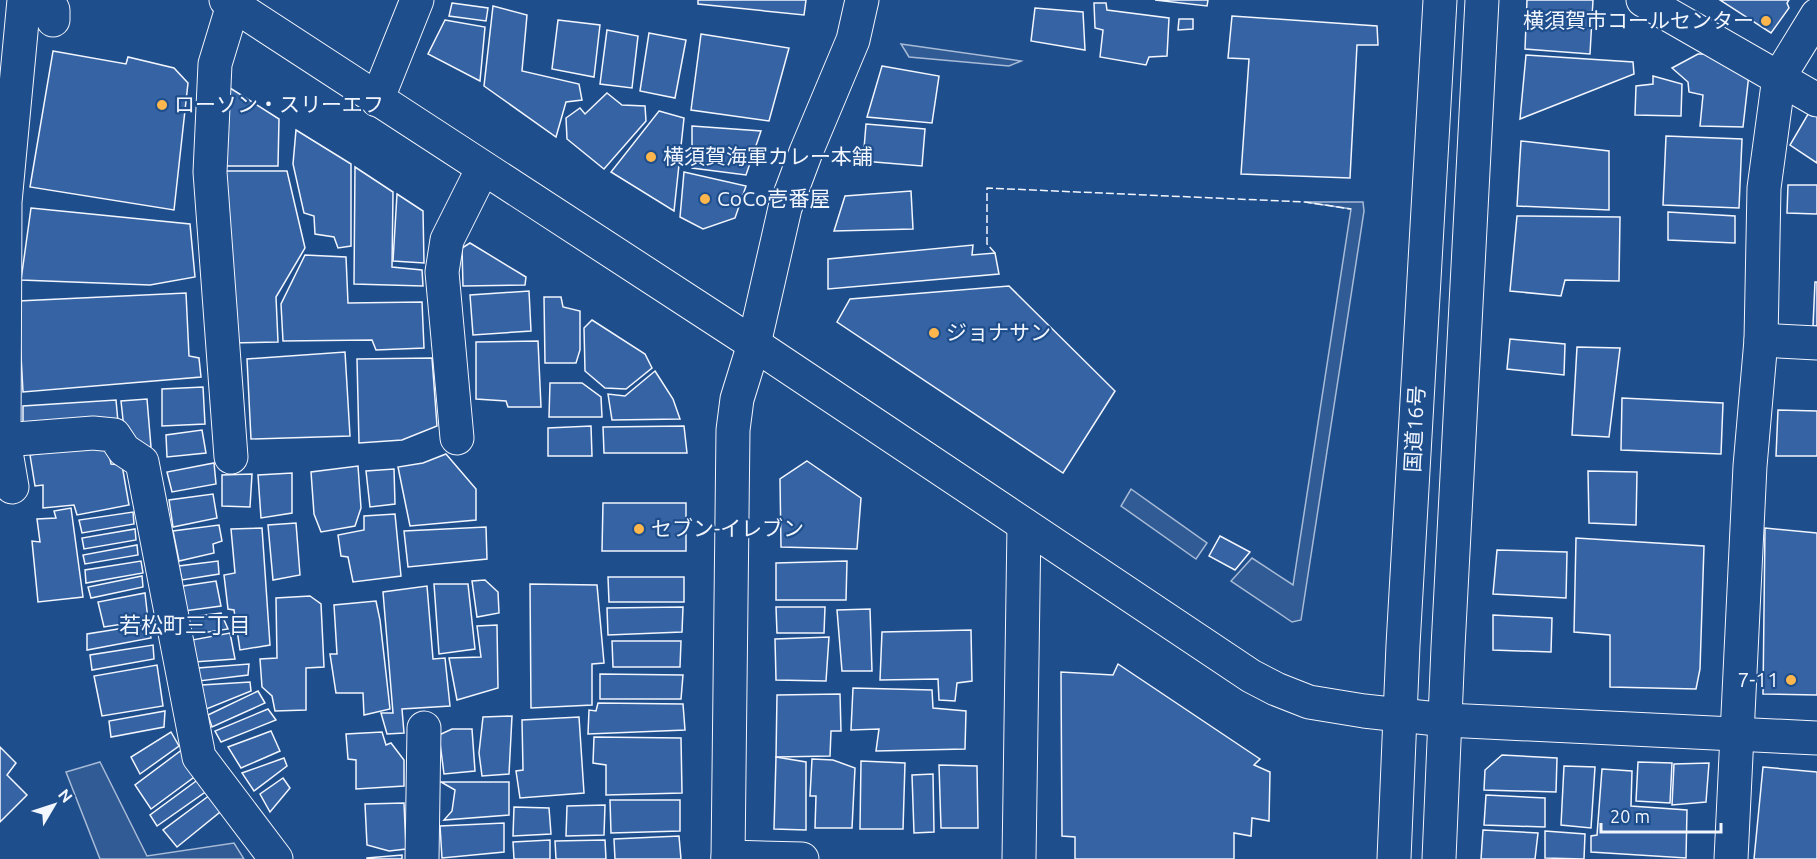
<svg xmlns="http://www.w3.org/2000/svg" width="1817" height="859" font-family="Ubuntu,'Noto Sans JP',sans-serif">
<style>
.green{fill:#305b95;stroke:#a8bbd7;stroke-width:1.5}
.building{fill:#3563a3;stroke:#f2f6ff;stroke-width:1.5}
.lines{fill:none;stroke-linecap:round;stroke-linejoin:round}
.street-casing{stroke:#f2f6ff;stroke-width:35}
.secondary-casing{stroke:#f2f6ff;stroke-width:35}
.highway-casing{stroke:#f2f6ff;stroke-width:35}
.street{stroke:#1f4e8c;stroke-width:33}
.secondary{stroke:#1f4e8c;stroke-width:33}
.highway{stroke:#1f4e8c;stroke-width:33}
.fence{stroke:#f2f6ff;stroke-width:1.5;stroke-dasharray:8 3;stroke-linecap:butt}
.poi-dot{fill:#ffb74d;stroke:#1f4e8c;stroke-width:2}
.labels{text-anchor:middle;stroke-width:4.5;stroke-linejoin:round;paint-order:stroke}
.poi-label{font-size:21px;fill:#f2f6ff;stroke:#1f4e8c;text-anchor:start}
.street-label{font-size:21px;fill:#f2f6ff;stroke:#1f4e8c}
.neighbourhood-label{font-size:22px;fill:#f2f6ff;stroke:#1f4e8c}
</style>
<rect width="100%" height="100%" fill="#1f4e8c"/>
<!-- green -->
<g class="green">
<polygon points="901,44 1021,61 1009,66 909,57"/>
<polygon points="1305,202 1363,202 1364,211 1301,620 1292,622 1231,581 1252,558 1293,585 1351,209"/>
<polygon points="1131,489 1207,543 1196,559 1121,506"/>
<polygon points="100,762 147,856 234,843 244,859 100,859 66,772"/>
</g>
<!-- building -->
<g class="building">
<polygon points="698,0 806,0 804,15 698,4"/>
<polygon points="1155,0 1208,0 1207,6"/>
<polygon points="1527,0 1593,0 1590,54 1525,49"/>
<polygon points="1720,0 1789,0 1787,3 1789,8 1771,33"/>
<polygon points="452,3 488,8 486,21 449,16"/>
<polygon points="1094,3 1106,3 1107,10 1169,18 1167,56 1149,57 1146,65 1100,57 1103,30 1095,28"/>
<polygon points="493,6 527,15 522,71 579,84 582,100 566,102 556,137 484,86"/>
<polygon points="1035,8 1083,12 1085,50 1031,41"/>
<polygon points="1232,16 1377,26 1378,45 1357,45 1350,178 1241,174 1249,59 1228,58"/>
<polygon points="1179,19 1193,19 1193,29 1178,30"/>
<polygon points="445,20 485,27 480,81 428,54"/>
<polygon points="558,20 600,25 594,77 552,69"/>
<polygon points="607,30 638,36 632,88 600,84"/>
<polygon points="649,33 686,40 675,98 640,91"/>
<polygon points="701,34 789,48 769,121 691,110"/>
<polygon points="53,51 126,64 128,57 174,68 188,83 174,210 30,187"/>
<polygon points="1698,54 1715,54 1749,74 1743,127 1700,126 1703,95 1689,92 1688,82 1672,68"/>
<polygon points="1526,55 1633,62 1634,74 1520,119"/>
<polygon points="882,66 939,76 932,123 867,117"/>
<polygon points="1653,76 1682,84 1681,116 1635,115 1636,86 1653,84"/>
<polygon points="230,88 279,119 278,166 226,166"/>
<polygon points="607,93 622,105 645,106 646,121 604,169 567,139 566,118 580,108 585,114"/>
<polygon points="1811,109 1817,113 1817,163 1790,145"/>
<polygon points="659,111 684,118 674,211 611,172"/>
<polygon points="866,124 925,129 922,166 863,161"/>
<polygon points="692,126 761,131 746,175 692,168"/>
<polygon points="296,130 351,164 351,246 338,248 334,237 315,234 314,216 304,213 293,164"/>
<polygon points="1666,136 1742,139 1739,208 1663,205"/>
<polygon points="1521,141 1609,151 1609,210 1517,206"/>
<polygon points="355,167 393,192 392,267 422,270 423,286 354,284"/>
<polygon points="223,171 287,171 305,248 276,297 278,342 230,343"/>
<polygon points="684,172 746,186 735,218 703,229 680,217"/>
<polygon points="1788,185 1817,185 1817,214 1787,213"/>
<polygon points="911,191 913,229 834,231 845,196"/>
<polygon points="397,194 423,211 424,263 393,261"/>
<polygon points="31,208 190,224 195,277 150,285 21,280"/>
<polygon points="1668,212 1735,216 1735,243 1668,240"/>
<polygon points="1517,216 1620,217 1619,281 1565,280 1561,296 1510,291"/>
<polygon points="470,243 526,277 525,285 463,286 462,248"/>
<polygon points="973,245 972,255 995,253 999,274 828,289 828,259"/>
<polygon points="305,255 346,257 348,303 422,302 424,348 376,350 372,340 283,341 281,304"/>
<polygon points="1815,282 1817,282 1817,326 1813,326"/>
<polygon points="1009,286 1115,391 1063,473 837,322 850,299"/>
<polygon points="529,291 531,331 473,335 470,295"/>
<polygon points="186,293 189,356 199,358 201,377 23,392 18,301"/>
<polygon points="544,297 561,297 563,307 580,311 580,350 576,363 545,363"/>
<polygon points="592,320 645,354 652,368 626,389 605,388 585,371 584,328"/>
<polygon points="1510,339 1565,344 1564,375 1507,369"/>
<polygon points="538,341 541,407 508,407 506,401 476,399 476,342"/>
<polygon points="1577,347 1620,348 1609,437 1572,435"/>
<polygon points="345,352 350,436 251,439 247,359"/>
<polygon points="432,358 437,426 402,440 359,443 357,359"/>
<polygon points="655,371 673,399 680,419 612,420 608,394 625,396"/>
<polygon points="550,383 582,383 601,397 602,417 549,417"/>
<polygon points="203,387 205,424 162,426 162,389"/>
<polygon points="1622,398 1723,403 1721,454 1621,450"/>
<polygon points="147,399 151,447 140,450 124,429 121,401"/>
<polygon points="116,400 118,422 23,430 23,406"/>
<polygon points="1778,410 1817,411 1817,456 1776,456"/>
<polygon points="591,426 592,456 548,456 548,428"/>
<polygon points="684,426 687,453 604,453 603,427"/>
<polygon points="202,430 206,453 167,457 166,435"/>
<polygon points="107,444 111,464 122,465 129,505 77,515 74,505 43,508 43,485 35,486 30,455"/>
<polygon points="446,454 476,489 476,520 410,526 398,467 423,463"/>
<polygon points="807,461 861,498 857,549 781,547 780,479"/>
<polygon points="214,463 216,484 172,492 167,472"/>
<polygon points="358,466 361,508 355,526 321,532 314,514 311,472"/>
<polygon points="394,469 395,504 370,507 366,471"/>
<polygon points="1588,471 1637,472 1636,525 1589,523"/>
<polygon points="292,473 292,513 261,518 258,475"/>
<polygon points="252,474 250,507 222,506 222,475"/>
<polygon points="213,494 217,518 173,527 169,500"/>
<polygon points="603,503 686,503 686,551 602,551"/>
<polygon points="71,508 83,597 38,602 32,541 40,542 37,519 56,518 54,511"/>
<polygon points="133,512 134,524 82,533 79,520"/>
<polygon points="395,514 401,576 353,582 348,557 341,556 338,535 364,530 364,516"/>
<polygon points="296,523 300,575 273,580 268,525"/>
<polygon points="219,525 222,541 213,544 214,553 179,561 173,531"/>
<polygon points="486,527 487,559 408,567 404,531"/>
<polygon points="262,528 270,645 240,650 234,610 228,609 224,575 235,573 231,529"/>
<polygon points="1765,528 1817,533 1817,695 1763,694"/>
<polygon points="135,529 136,540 84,549 82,538"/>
<polygon points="1220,536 1250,552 1235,570 1209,556"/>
<polygon points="1576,538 1704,546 1700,669 1696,689 1610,687 1610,635 1574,632"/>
<polygon points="137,545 138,555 85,564 83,555"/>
<polygon points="1497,550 1567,552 1566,598 1493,594"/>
<polygon points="141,561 143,573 86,583 85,570"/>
<polygon points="218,561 219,574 182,580 179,566"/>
<polygon points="847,561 846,600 776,600 776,563"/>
<polygon points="142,576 143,587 91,598 88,587"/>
<polygon points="608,577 684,577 684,602 609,602"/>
<polygon points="485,580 498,592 499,613 477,617 472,581"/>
<polygon points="216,581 221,606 184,611 183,586"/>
<polygon points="434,584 468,584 475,649 439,654"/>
<polygon points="530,584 597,585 604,663 592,664 592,705 531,708"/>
<polygon points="427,586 433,659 445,658 450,706 402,709 404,733 387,734 381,713 393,713 383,592"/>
<polygon points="145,593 148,620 104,627 98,602"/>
<polygon points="310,596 321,604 324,667 306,668 306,710 275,711 272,696 262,687 260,659 277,658 276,598"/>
<polygon points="376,601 380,620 390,709 364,715 363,693 336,693 330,654 337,654 334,605"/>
<polygon points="683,607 682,632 608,635 607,608"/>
<polygon points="776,607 825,607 824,633 777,633"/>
<polygon points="870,609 872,671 842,671 837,610"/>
<polygon points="221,613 228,629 189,635 189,617"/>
<polygon points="1493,615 1552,618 1551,652 1493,650"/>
<polygon points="149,624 151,638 87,650 87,634"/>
<polygon points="497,625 498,688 457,700 449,658 481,657 477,626"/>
<polygon points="971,630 972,681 957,683 955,701 939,700 938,679 880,680 882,632"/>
<polygon points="230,633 235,659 194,662 192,640"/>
<polygon points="829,637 826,681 776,680 775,639"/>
<polygon points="612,641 681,641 680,667 613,667"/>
<polygon points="153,645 154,659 92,670 90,655"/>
<polygon points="249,664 248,675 199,681 198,668"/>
<polygon points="1118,664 1260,759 1254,765 1270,772 1269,821 1252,818 1251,836 1234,833 1234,859 1075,859 1075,837 1062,836 1061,672 1113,675"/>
<polygon points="157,665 163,706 102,716 94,676"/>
<polygon points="600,674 683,675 681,699 600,699"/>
<polygon points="250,682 251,691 204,710 202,685"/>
<polygon points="853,688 932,690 933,708 966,711 965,749 876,751 879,729 851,730"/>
<polygon points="258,691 265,703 212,727 208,715"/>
<polygon points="840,694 841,731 831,731 830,756 776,757 777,695"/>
<polygon points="598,703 683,704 685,730 588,734 589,710 596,711"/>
<polygon points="268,709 276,720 221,742 215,731"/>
<polygon points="165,711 164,727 111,737 109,721"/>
<polygon points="512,716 509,774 482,776 479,753 483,717"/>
<polygon points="579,717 584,793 520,798 516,771 523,770 522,720"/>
<polygon points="452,729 472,729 475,771 444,774 439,735"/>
<polygon points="271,731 280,751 241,768 228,747"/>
<polygon points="171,732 179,746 140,774 131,757"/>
<polygon points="382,732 386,745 391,743 404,760 404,786 356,789 356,760 348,759 346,734"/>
<polygon points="594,737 681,738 682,793 606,795 606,765 593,763"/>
<polygon points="0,747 16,763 7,775 27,795 0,822"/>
<polygon points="183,749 201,772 151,809 135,785"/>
<polygon points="1502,755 1557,758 1556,792 1484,790 1485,770"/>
<polygon points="776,757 806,762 806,830 774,829"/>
<polygon points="284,758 287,766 254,791 242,773"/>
<polygon points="812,759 833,760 855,768 852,828 815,828 816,796 810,796"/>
<polygon points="861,761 905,763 903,829 860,829"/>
<polygon points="1638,762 1672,763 1670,803 1636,801"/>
<polygon points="1709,763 1706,802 1672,805 1674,764"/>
<polygon points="939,765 977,766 978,828 941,828"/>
<polygon points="1564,766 1595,767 1591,828 1561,825"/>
<polygon points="1763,767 1817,772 1817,859 1754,859"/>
<polygon points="1602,769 1632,771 1631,806 1687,810 1686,858 1591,852 1591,836 1597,835"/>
<polygon points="933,774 934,832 914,833 912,775"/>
<polygon points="203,776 211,788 157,826 150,815"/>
<polygon points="283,778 290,788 270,812 260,794"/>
<polygon points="441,782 509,782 509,815 444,820 452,811 455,790"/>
<polygon points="214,792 225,808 177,847 163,830"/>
<polygon points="1486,795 1545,798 1545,827 1484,825"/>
<polygon points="610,800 680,800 680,831 611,833"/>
<polygon points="404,803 406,849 389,851 367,845 365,804"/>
<polygon points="605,805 604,835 566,836 567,806"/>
<polygon points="514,807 549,808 551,834 513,836"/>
<polygon points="504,823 504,852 442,858 440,826"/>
<polygon points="1483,830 1538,833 1535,859 1481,859"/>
<polygon points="1545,831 1585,834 1584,859 1545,858"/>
<polygon points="679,836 681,859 615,859 614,839"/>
<polygon points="550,840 550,859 514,859 513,842"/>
<polygon points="605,840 606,859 556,859 555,841"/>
<polygon points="402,855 402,859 367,859 367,858"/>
</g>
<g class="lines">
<defs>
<g id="street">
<polyline points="48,0 53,10 53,20"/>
<polyline points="1643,0 1817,100"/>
<polyline points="377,100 417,0"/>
<polyline points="1761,340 1817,343"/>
<polyline points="754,344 785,208 806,152 853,40 862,0"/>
<polyline points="457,438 442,272 447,240 483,168"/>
<polyline points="4,440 93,433 114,435 124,450 142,462 199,757 276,859"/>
<polyline points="231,457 210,172 215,64 233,5"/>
<polyline points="12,487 4,440 5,202 24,0"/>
<polyline points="728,857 802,859"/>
<polyline points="422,859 424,728"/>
<polyline points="1019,859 1024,525"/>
<polyline points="1731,859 1750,466 1761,340 1764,188 1779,77 1817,15"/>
</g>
<g id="secondary">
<polyline points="226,0 754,344 1251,676 1276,689 1309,702 1364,711 1446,720 1817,738"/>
<polyline points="728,859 733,430 737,399 754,344"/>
</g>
<g id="highway">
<polyline points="1394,859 1403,645 1440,0"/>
<polyline points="1439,859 1448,647 1482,0"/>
</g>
</defs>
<!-- street casing -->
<use href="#street" class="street-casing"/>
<!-- secondary casing -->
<use href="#secondary" class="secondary-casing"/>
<!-- highway casing -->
<use href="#highway" class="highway-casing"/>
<!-- street -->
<use href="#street" class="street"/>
<!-- secondary -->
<use href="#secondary" class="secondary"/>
<!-- highway -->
<use href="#highway" class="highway"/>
<!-- fence -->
<polyline class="fence" points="995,253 987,244 987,188 1305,202 1351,209"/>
</g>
<!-- markers -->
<g class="poi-dot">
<circle cx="1766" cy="21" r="6"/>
<circle cx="162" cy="105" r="6"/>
<circle cx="651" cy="157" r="6"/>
<circle cx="705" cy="199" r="6"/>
<circle cx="934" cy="333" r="6"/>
<circle cx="639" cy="529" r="6"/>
<circle cx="1791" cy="680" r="6"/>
</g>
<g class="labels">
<!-- poi labels -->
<g class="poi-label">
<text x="1754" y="28" text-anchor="end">横須賀市コールセンター</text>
<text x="174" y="112">ローソン・スリーエフ</text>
<text x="663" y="164">横須賀海軍カレー本舗</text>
<text x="717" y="206">CoCo壱番屋</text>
<text x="946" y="340">ジョナサン</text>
<text x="651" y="536">セブン-イレブン</text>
<text x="1779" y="687" text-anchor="end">7-11</text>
</g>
<!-- street labels -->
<g class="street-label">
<text transform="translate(1415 429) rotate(-87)" y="7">国道16号</text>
</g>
<!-- neighbourhood labels -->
<g class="neighbourhood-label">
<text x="185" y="633">若松町三丁目</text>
</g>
</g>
<!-- north arrow -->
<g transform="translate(54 805) rotate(51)" stroke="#1f4e8c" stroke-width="4.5" paint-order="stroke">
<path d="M0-4.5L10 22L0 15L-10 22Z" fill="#f2f6ff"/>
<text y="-9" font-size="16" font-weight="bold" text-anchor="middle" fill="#f2f6ff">N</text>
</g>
<!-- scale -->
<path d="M1601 823v9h120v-9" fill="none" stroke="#f2f6ff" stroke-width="3"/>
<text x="1610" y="823" font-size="18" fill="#f2f6ff" stroke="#1f4e8c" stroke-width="4.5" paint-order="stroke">20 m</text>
</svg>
